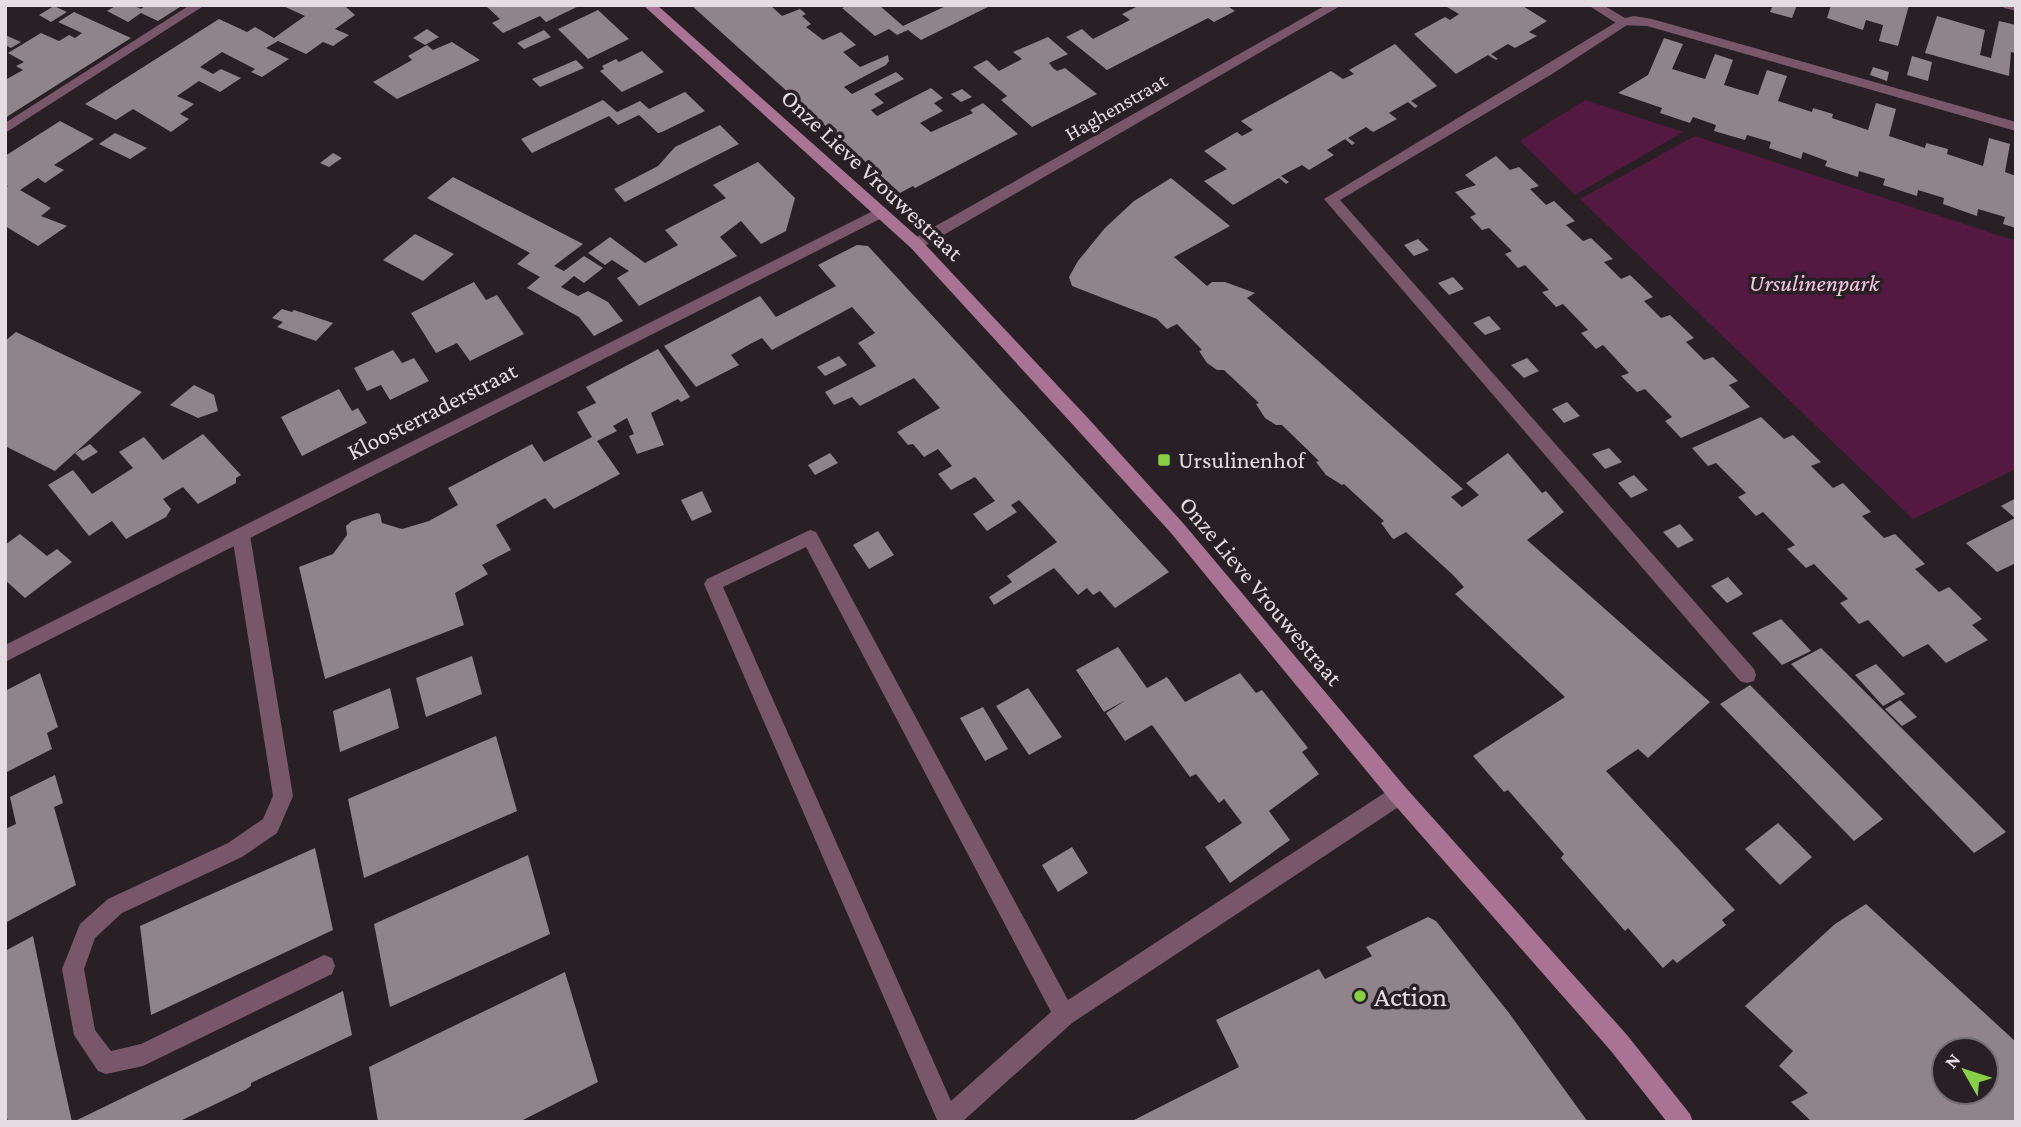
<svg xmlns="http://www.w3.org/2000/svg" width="2021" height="1127" font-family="'Crimson Pro',serif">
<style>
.green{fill:#531940}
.building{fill:#8e848a;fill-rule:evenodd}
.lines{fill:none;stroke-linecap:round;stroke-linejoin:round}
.lane{fill:#78576b;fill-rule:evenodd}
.street{fill:#78576b;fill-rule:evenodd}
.secondary{fill:#a97494;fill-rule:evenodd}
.poi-dot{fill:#88cf49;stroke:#282025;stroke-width:2.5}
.labels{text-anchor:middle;stroke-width:7;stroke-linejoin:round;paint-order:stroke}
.far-street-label{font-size:21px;fill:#e4dee2;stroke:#282025}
.street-label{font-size:24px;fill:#e4dee2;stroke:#282025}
.park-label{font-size:24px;font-style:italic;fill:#f5cae3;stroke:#282025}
.poi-label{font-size:24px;fill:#e4dee2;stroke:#282025;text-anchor:start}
.near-poi-label{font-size:28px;fill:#e4dee2;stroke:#282025;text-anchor:start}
</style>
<rect width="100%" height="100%" fill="#282025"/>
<!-- green -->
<g class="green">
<polygon points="1585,100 1683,132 1575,195 1520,141"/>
<polygon points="1695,136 2016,241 2016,469 1913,519 1580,199"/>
</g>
<!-- building -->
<g class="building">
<polygon points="117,5 133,5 141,9 146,5 183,5 158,21 141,13 128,22 107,11"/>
<polygon points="281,5 350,5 346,7 355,15 335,29 349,35 333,46 323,42 306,54 278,41 266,48 289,59 262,77 251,72 255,69 222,52 200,67 213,74 221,69 241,78 220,92 199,81 177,96 194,104 180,114 189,119 171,132 133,109 116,120 85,104 219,19 247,32 255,27 274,38 305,16"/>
<polygon points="485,5 581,5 546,22 540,16 503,33 492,23 500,19"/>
<polygon points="691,5 770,5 782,16 800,9 806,14 802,16 811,24 806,27 823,40 841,32 856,45 843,52 860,67 888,55 889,61 886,65 844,87 852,94 896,72 904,79 874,94 884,103 871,110 877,116 931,88 943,98 934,103 943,111 920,123 931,132 973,113 970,110 983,103 1018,134 915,188 913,186 900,193"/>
<polygon points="849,5 879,5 903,26 948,5 988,7 921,40 908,30 897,35 889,29 875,36 842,8"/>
<polygon points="1140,5 1226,5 1235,11 1214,22 1208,18 1107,70 1066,37 1082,29 1093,39 1130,20 1122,14"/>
<polygon points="1449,5 1521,5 1547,21 1529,32 1537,36 1515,48 1508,44 1491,54 1498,59 1496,60 1488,55 1456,74 1414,34 1445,17 1450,20 1459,14 1447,7"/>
<polygon points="1773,5 1797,5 1792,18 1770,12"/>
<polygon points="1831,5 1909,5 1898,46 1879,41 1883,25 1866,20 1863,30 1827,18"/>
<polygon points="54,6 67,12 51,22 39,15"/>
<polygon points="598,10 629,39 588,59 558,29"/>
<polygon points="74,12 131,38 5,118 5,80 23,70 16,66 24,62 8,53 41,33 59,41 69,35 75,38 82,33 58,22"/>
<polygon points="1937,16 1985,30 1980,55 1991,58 1999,21 2016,25 2016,53 2011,52 2009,76 1925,53"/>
<polygon points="427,29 439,37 425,45 413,38"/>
<polygon points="544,30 551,37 524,49 517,43"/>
<polygon points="5,35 21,42 11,48 5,45"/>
<polygon points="1048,37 1068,54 1049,63 1053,68 1057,71 1065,68 1097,94 1032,127 1001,100 1007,96 973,67 987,60 999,71 1022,59 1013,52"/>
<polygon points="1664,38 1683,44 1672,69 1705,79 1715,54 1733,60 1724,85 1758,95 1767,70 1787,76 1778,101 1812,112 1813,108 1833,114 1832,118 1868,130 1876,103 1896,109 1889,136 1925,148 1926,143 1948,149 1947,154 1983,166 1989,138 2010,144 2005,172 2016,176 2016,228 2003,224 2005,217 1978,209 1977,216 1943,204 1944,198 1918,190 1917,196 1883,185 1885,179 1859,171 1858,177 1825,166 1827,161 1803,152 1801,159 1769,148 1771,142 1747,135 1745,140 1714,131 1716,125 1693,117 1690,123 1660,113 1662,108 1618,93 1648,75"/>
<polygon points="452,42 480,60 397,99 373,82 412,60 408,56 427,45 433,50"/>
<polygon points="1395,44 1437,86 1411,101 1418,106 1415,108 1408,102 1389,113 1397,119 1373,132 1366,127 1348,138 1355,143 1352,145 1345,139 1327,150 1334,155 1309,170 1302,165 1281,176 1289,182 1286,184 1279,178 1233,205 1204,181 1227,169 1204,151 1237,132 1242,136 1253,130 1241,121 1331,71 1343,79 1354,74 1349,70"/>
<polygon points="642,51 664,72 622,92 600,71 604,69 602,66 616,59 619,62"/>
<polygon points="1912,56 1932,62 1928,81 1907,75"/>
<polygon points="576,60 584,68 540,87 532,79"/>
<polygon points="1873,67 1889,72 1887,81 1870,75"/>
<polygon points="962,89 972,97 961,102 951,94"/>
<polygon points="685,92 705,111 662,132 658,133 639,115 618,125 609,116 532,153 521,139 603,100 617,112 640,101 649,109"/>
<polygon points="60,121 94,139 54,165 64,170 45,183 38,178 20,190 51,208 41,216 67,226 38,246 5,226 5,188 8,186 5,185 5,156"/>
<polygon points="720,125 739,144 625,202 614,189 658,166 675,147"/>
<polygon points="115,133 147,148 130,159 99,144"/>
<polygon points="333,153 342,158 329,167 320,163"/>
<polygon points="1496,156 1510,170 1519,167 1539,186 1530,189 1546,205 1554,201 1575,221 1566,225 1583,241 1591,238 1613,259 1604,262 1621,279 1630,275 1653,297 1644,301 1661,318 1670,315 1694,338 1686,342 1704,360 1713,357 1738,381 1729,385 1750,407 1681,438 1665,421 1672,417 1645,389 1637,392 1621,376 1629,373 1603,345 1596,349 1581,333 1588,330 1563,304 1556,307 1542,292 1549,290 1525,265 1518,268 1505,254 1512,251 1489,228 1482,230 1470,217 1476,214 1455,192 1476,185 1465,175"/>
<polygon points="758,162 795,198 786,231 761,244 741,221 720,237 737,256 639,306 617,278 629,271 612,260 605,265 588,253 610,237 645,263 678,245 665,230 726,198 713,185"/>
<polygon points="453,177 583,244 554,266 564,271 584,256 603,268 584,283 574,276 561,287 578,296 588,291 608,302 623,321 594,336 579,317 527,288 540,277 517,264 530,253 427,198"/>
<polygon points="1171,178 1230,226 1174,257 1207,286 1212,282 1225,282 1255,293 1247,298 1463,489 1451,497 1462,507 1479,495 1466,483 1508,453 1542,493 1546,491 1564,512 1527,540 1710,702 1648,758 1638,749 1606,771 1735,910 1722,920 1726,925 1677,963 1673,959 1663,968 1628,928 1625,931 1561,858 1564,854 1508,790 1504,792 1473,756 1565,697 1455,594 1464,587 1453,575 1406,532 1394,539 1392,538 1381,523 1384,521 1344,484 1342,485 1326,475 1316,462 1319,461 1282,425 1276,425 1265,418 1256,404 1259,403 1224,370 1217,370 1207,363 1199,351 1202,350 1177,324 1167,329 1157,319 1072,286 1069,277 1078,261 1105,228 1134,201"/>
<polygon points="415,234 454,254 423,281 383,260"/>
<polygon points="1418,239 1429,250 1414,256 1404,245"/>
<polygon points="857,245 868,246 1169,572 1115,608 1100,591 1093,595 1087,588 1078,595 1054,568 994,605 989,597 1012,582 1007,576 1057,542 1019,500 1011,505 1017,512 987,531 973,514 995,501 975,477 951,490 938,474 952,466 938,449 924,457 913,444 908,445 897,432 940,408 914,378 860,406 852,397 834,405 825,392 876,366 858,343 875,333 852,307 772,350 762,338 750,344 731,355 739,365 696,387 664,346 760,296 776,317 836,286 818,265"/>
<polygon points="1453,277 1464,289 1449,295 1438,283"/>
<polygon points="474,282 486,300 497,295 524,334 470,361 457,343 436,353 411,313"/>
<polygon points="282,309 292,312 294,310 333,323 316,341 277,327 283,322 272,318"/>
<polygon points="1489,316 1501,329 1485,335 1473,323"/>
<polygon points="16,332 142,392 55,471 5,446 5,341"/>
<polygon points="658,349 690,397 681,402 678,399 651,413 664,445 637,454 629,436 634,434 627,418 613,426 617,431 597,441 620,474 554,509 545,498 496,525 511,550 482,565 488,574 455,593 464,625 325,679 299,567 333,554 347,535 346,526 352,521 377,513 380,514 382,523 402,529 429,521 458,505 448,488 532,444 544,462 592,437 577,412 596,403 586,387"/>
<polygon points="393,350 402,363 414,358 429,381 390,400 381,385 367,391 354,368"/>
<polygon points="839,356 847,365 825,376 817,367"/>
<polygon points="1527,358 1539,371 1524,378 1511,365"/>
<polygon points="194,385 214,395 218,411 198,418 170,405"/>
<polygon points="339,389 352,411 358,408 367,423 302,456 281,417"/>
<polygon points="1567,402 1580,416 1564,423 1552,409"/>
<polygon points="1761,417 1784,439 1793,435 1821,462 1811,466 1833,488 1843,483 1871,512 1862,516 1884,538 1895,534 1925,564 1915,569 1939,592 1949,587 1982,619 1972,625 1988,640 1946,663 1928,644 1903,657 1868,620 1859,624 1840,603 1848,599 1814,564 1806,568 1787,549 1795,545 1763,512 1756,516 1738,497 1746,493 1716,463 1708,466 1692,448"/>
<polygon points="203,434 241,475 236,478 236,483 198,504 183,487 163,499 171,509 166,517 126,539 112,521 89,536 48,485 73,470 92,494 133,468 119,452 144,437 163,460"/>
<polygon points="90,444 98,452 83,461 75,453"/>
<polygon points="1609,448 1622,462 1605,469 1592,454"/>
<polygon points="830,453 838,463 815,475 808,465"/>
<polygon points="1634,475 1648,490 1631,498 1618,483"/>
<polygon points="702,491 712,512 692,521 681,500"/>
<polygon points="2016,498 2016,563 1997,572 1966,543 2015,518 2001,506"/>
<polygon points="1680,524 1694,540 1678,548 1663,532"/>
<polygon points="878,531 894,555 869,569 853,545"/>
<polygon points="20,534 47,556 57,549 72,562 25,598 5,580 5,545"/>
<polygon points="1728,577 1743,594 1727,603 1711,586"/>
<polygon points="1781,619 1811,651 1782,665 1752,633"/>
<polygon points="1118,647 1147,688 1167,677 1185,702 1240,673 1256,693 1262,690 1308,748 1302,752 1319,774 1269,811 1290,840 1230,883 1205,847 1242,823 1224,799 1219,803 1196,774 1190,777 1152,725 1125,741 1106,713 1126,700 1104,712 1076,670"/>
<polygon points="1821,648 1987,813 2006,832 1974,853 1791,664"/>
<polygon points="472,656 482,694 426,717 416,678"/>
<polygon points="1876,664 1905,694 1883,706 1855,675"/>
<polygon points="40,673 58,727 47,733 52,749 5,773 5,691"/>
<polygon points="1750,685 1865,801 1883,819 1854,841 1720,704"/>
<polygon points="390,688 399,728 340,752 333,711"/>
<polygon points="1028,688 1062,737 1029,755 996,706"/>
<polygon points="1900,700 1917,717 1902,726 1885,709"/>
<polygon points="983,707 1008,749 985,761 960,718"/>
<polygon points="496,736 517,811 364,878 348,799"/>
<polygon points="55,775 63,803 54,807 76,885 5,923 5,829 16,824 10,797"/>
<polygon points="1778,823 1812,857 1780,885 1745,849"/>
<polygon points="1072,847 1088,873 1058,892 1042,865"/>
<polygon points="315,848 333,930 151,1015 140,926"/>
<polygon points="528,855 550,934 390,1007 374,924"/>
<path d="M1866 904 2016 1042V1122H1812L1791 1102 1808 1093 1779 1066 1793 1051 1745 1006 1835 924ZM1944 1050H1986V1092H1944Z"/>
<polygon points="1428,917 1436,921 1509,1013 1588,1122 1130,1122 1239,1067 1216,1020 1319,969 1325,979 1372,956 1366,947"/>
<polygon points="33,936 56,1049 72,1122 8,1122 5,1108 5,951"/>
<polygon points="565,972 598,1082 519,1122 378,1122 369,1067"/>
<polygon points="343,991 352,1035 251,1083 251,1086 245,1090 178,1122 73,1122"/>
</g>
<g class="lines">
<!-- lane -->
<g class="lane">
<polygon points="1623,18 1627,19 1627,25 1552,74 1340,200 1754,669 1756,675 1754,681 1747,683 1740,681 1324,199"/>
<polygon points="241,528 247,530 250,535 293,796 277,833 242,857 122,913 95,938 84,969 95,1030 111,1051 141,1044 324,955 332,958 335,966 332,974 143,1066 106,1074 98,1071 74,1035 62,969 80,924 108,899 228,843 263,819 273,796 232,535 235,530"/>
<path d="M810 530 816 532 1068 1000 1392 788 1399 785 1406 788 1409 795 1406 802 1072 1023 962 1122H938L704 584 707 579ZM806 547 1051 1012 951 1101 723 587Z"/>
</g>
<!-- street -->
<g class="street">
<polygon points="190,5 205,5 5,133 5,123"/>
<polygon points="1326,5 1342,5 921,248 911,248 909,244 911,240"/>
<polygon points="1588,5 1603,5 1625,18 1634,16 1652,19 2016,122 2016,131 1647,26 1619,25"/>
<polygon points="2002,5 2016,5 2016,11 2004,8"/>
<polygon points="881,207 888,212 886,216 5,662 5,645"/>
</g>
<!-- secondary -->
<polygon class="secondary" points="643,5 657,5 921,240 1086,416 1183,523 1406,788 1627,1035 1690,1114 1693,1122 1667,1122 1611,1051 1392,802 1171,533 1074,426 911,248"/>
</g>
<!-- markers -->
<g class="poi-dot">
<rect x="1157" y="453" width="14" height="14" rx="3.5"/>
<circle cx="1360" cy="996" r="7"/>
</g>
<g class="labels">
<!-- far-street labels -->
<g class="far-street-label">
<text transform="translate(1116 107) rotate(-30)" y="7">Haghenstraat</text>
</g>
<!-- street labels -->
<g class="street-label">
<text transform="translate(872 175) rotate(43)" y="8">Onze Lieve Vrouwestraat</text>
<text transform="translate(432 411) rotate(-27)" y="8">Kloosterraderstraat</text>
<text transform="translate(1261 591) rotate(50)" y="8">Onze Lieve Vrouwestraat</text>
</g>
<!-- park labels -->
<g class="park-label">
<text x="1814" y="291">Ursulinenpark</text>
</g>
<!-- poi labels -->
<g class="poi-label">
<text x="1178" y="468">Ursulinenhof</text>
</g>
<!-- near-poi labels -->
<g class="near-poi-label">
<text x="1374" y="1006">Action</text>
</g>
</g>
<!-- border -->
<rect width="2021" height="1127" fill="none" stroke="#e4dee2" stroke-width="14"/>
<!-- north arrow -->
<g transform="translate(1965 1071) rotate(309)"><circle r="33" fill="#282025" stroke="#736c71" stroke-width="2"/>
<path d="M0-5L12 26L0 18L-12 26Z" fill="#88cf49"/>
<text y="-10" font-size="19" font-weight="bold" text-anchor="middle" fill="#e4dee2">N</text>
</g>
</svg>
